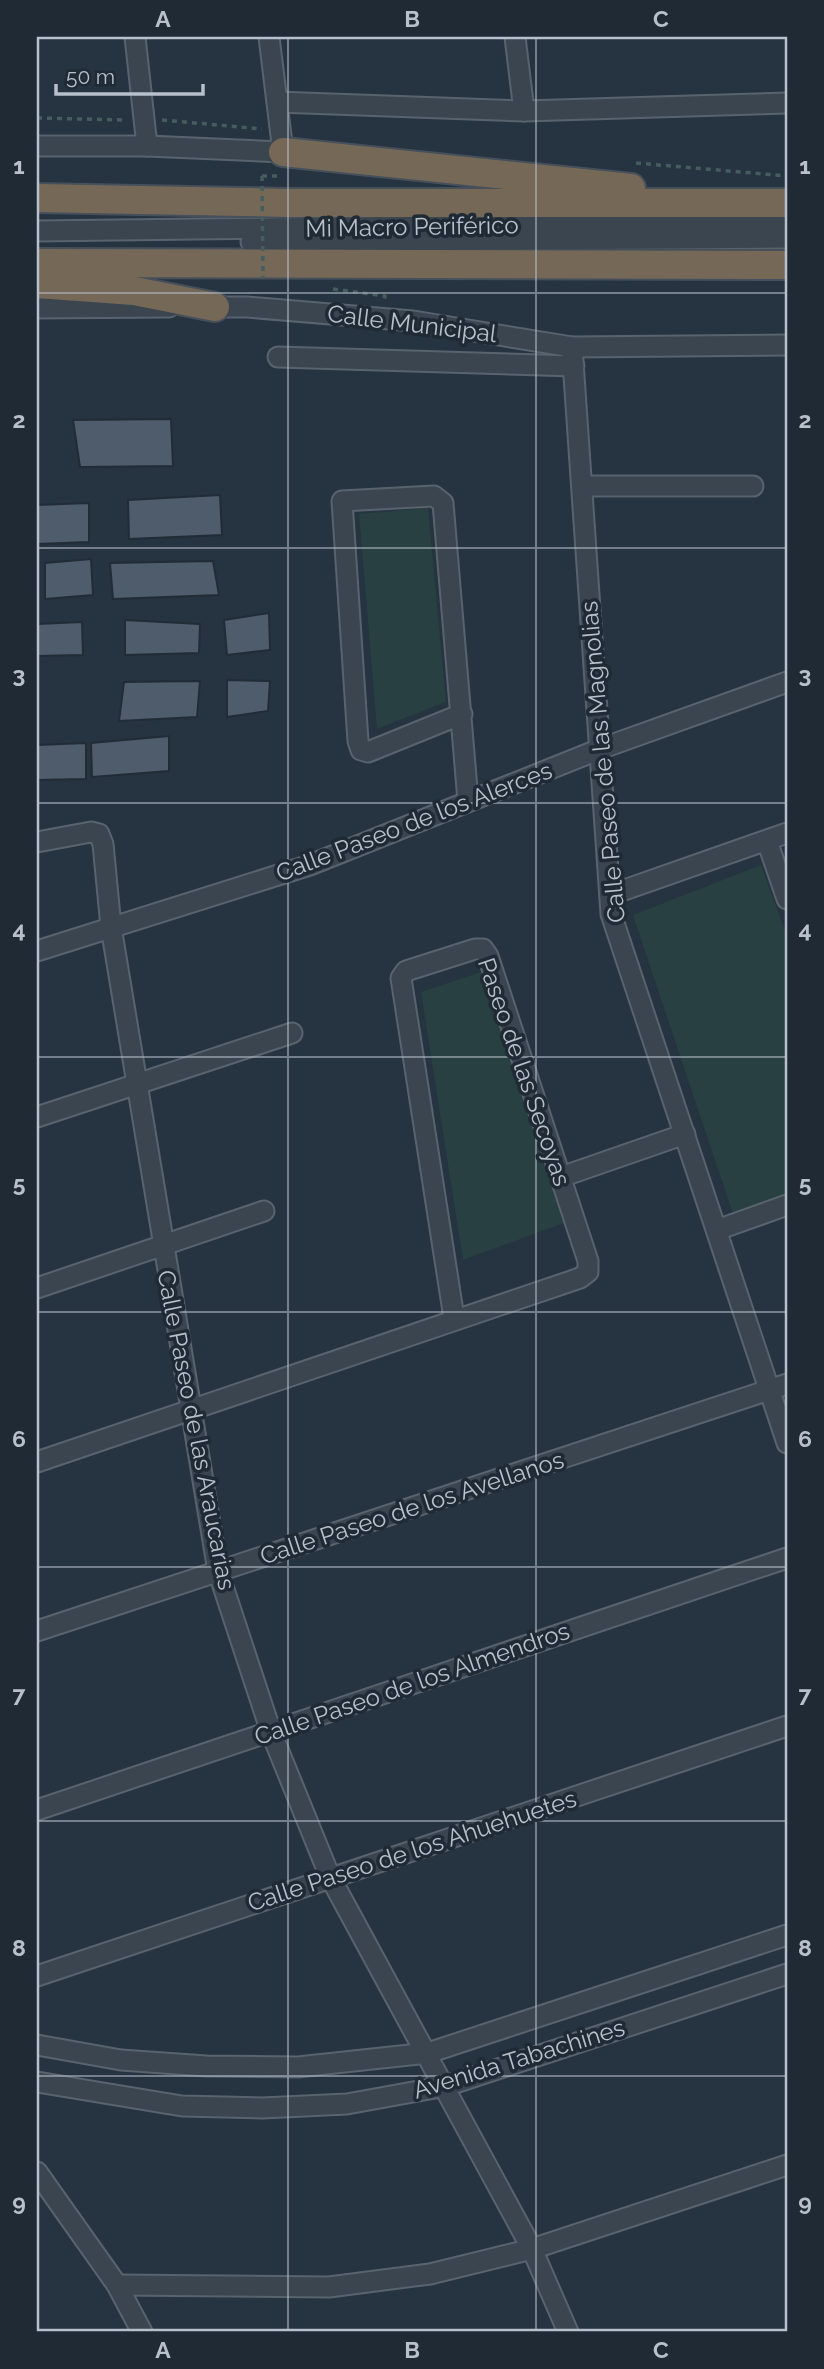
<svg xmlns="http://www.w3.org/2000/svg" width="824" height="2369" font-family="Raleway,sans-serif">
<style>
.green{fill:#284041}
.building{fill:#4f5c6b;stroke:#212c37;stroke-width:2}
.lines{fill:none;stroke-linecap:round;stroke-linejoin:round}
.minor-casing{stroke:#58636e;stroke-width:23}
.highway-casing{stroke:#45505b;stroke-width:32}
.path{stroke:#465d5e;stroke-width:3.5;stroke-dasharray:5 5;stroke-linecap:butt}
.minor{stroke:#3a4550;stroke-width:19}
.highway{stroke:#766857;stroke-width:28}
.path-bridge{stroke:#465d5e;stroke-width:3.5;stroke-dasharray:5 5;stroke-linecap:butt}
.grid{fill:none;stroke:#b7c0cb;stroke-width:2;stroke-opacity:0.55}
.labels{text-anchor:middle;stroke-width:7;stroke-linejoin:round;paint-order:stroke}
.street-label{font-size:24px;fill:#b7c0cb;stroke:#1f2a35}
.neatline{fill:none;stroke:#b7c0cb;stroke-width:2.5}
.grid-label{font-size:23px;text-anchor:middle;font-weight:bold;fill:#b7c0cb}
</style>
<rect width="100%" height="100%" fill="#263340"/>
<!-- green -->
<g class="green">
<polygon points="428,508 446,702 377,729 359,514"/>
<polygon points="761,865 787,936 787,1198 734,1217 633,915"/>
<polygon points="481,972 564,1223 463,1260 421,992"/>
</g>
<!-- building -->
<g class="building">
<polygon points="171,419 173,466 80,467 73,420"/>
<polygon points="220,495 222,535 129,539 128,500"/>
<polygon points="89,503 89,542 37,544 37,505"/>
<polygon points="91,559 93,595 45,599 45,563"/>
<polygon points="213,561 219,595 113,599 110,563"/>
<polygon points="269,613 270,650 227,655 224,620"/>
<polygon points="125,620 200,624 199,653 125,655"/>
<polygon points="82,622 83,655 37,656 37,624"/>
<polygon points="227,680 270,681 268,711 227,717"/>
<polygon points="200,681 197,717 119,721 124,682"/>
<polygon points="169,736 169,771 92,777 91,743"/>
<polygon points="86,743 86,779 37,780 37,745"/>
</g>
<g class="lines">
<defs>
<g id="minor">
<polyline points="135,37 147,146"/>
<polyline points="515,37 524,111"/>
<polyline points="277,102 524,111 787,103"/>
<polyline points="37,146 147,146 283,152 269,37"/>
<polyline points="37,231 787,222"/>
<polyline points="251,242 787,238"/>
<polyline points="202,307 247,307 413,321 572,347 787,345"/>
<polyline points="37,308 169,307"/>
<polyline points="572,347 611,914 787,1443"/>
<polyline points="278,357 574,366"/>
<polyline points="582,486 753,486"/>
<polyline points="462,714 368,752 361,750 358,741 342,501 434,496 443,503 468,801"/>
<polyline points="767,841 787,899"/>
<polyline points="37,842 91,832 99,834 103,844 111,927 218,1571 271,1732 330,1877 532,2249 568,2332"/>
<polyline points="610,895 787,833"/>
<polyline points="37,951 310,865 600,749 787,682"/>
<polyline points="37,1117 292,1033"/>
<polyline points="561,1177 685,1134"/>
<polyline points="717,1230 787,1205"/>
<polyline points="37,1288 264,1211"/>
<polyline points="37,1462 580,1278 588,1272 588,1261 488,956 483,949 475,949 406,971 401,978 454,1318"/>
<polyline points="37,1631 787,1384"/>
<polyline points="37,1810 787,1558"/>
<polyline points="37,1976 787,1726"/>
<polyline points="37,2045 121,2060 206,2066 298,2067 428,2053 787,1935"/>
<polyline points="37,2082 182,2106 262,2108 347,2104 446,2086 787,1974"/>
<polyline points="37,2172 117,2285 142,2332"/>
<polyline points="117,2285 329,2287 430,2274 532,2249 787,2165"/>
</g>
<g id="highway">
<polyline points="283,152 631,188"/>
<polyline points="37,198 289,203 787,203"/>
<polyline points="37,263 787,265"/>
<polyline points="37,284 134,291 215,307"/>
</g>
</defs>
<!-- minor casing -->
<use href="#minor" class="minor-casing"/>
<!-- highway casing -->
<use href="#highway" class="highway-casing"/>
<!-- path -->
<g class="path">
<polyline points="37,118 126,120"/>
<polyline points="162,120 262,129"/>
<polyline points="636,163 787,176"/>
<polyline points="262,176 280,176"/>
<polyline points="333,289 385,296 384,300"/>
</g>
<!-- minor -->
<use href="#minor" class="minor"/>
<!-- highway -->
<use href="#highway" class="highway"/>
<!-- path-bridge -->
<polyline class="path-bridge" points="262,176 263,279"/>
</g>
<!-- grid -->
<path class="grid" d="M288 37V2332M536 37V2332M37 293H787M37 548H787M37 803H787M37 1057H787M37 1312H787M37 1567H787M37 1821H787M37 2076H787"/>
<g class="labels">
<!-- street labels -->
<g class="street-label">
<text transform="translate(412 227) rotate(-1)" y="8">Mi Macro Periférico</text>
<text transform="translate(412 324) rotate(7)" y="8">Calle Municipal</text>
<text transform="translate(603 762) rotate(-95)" y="8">Calle Paseo de las Magnolias</text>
<text transform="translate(414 822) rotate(-21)" y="8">Calle Paseo de los Alerces</text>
<text transform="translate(524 1072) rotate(71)" y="8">Paseo de las Secoyas</text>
<text transform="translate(196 1430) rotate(79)" y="8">Calle Paseo de las Araucarias</text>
<text transform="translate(412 1508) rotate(-18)" y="8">Calle Paseo de los Avellanos</text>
<text transform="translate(412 1684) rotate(-19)" y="8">Calle Paseo de los Almendros</text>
<text transform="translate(412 1851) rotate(-18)" y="8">Calle Paseo de los Ahuehuetes</text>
<text transform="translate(519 2059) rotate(-17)" y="8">Avenida Tabachines</text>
</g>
</g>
<!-- border -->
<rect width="824" height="2369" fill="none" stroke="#1f2a35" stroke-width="77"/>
<!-- scale -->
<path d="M56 84v10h147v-10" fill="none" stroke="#b7c0cb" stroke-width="3.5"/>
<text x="66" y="84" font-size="21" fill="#b7c0cb" stroke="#1f2a35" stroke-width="5" paint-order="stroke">50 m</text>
<rect x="38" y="38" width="748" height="2292" class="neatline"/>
<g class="grid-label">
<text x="163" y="27">A</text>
<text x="412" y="27">B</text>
<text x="661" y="27">C</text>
<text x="19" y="174">1</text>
<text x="805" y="174">1</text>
<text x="19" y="428">2</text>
<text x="805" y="428">2</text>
<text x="19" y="683">3</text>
<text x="805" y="683">3</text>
<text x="19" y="938">4</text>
<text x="805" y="938">4</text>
<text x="19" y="1192">5</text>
<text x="805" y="1192">5</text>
<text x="19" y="1447">6</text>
<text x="805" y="1447">6</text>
<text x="19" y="1702">7</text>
<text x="805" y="1702">7</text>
<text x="19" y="1956">8</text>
<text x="805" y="1956">8</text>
<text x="19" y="2211">9</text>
<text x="805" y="2211">9</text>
<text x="163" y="2358">A</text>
<text x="412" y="2358">B</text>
<text x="661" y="2358">C</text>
</g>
</svg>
